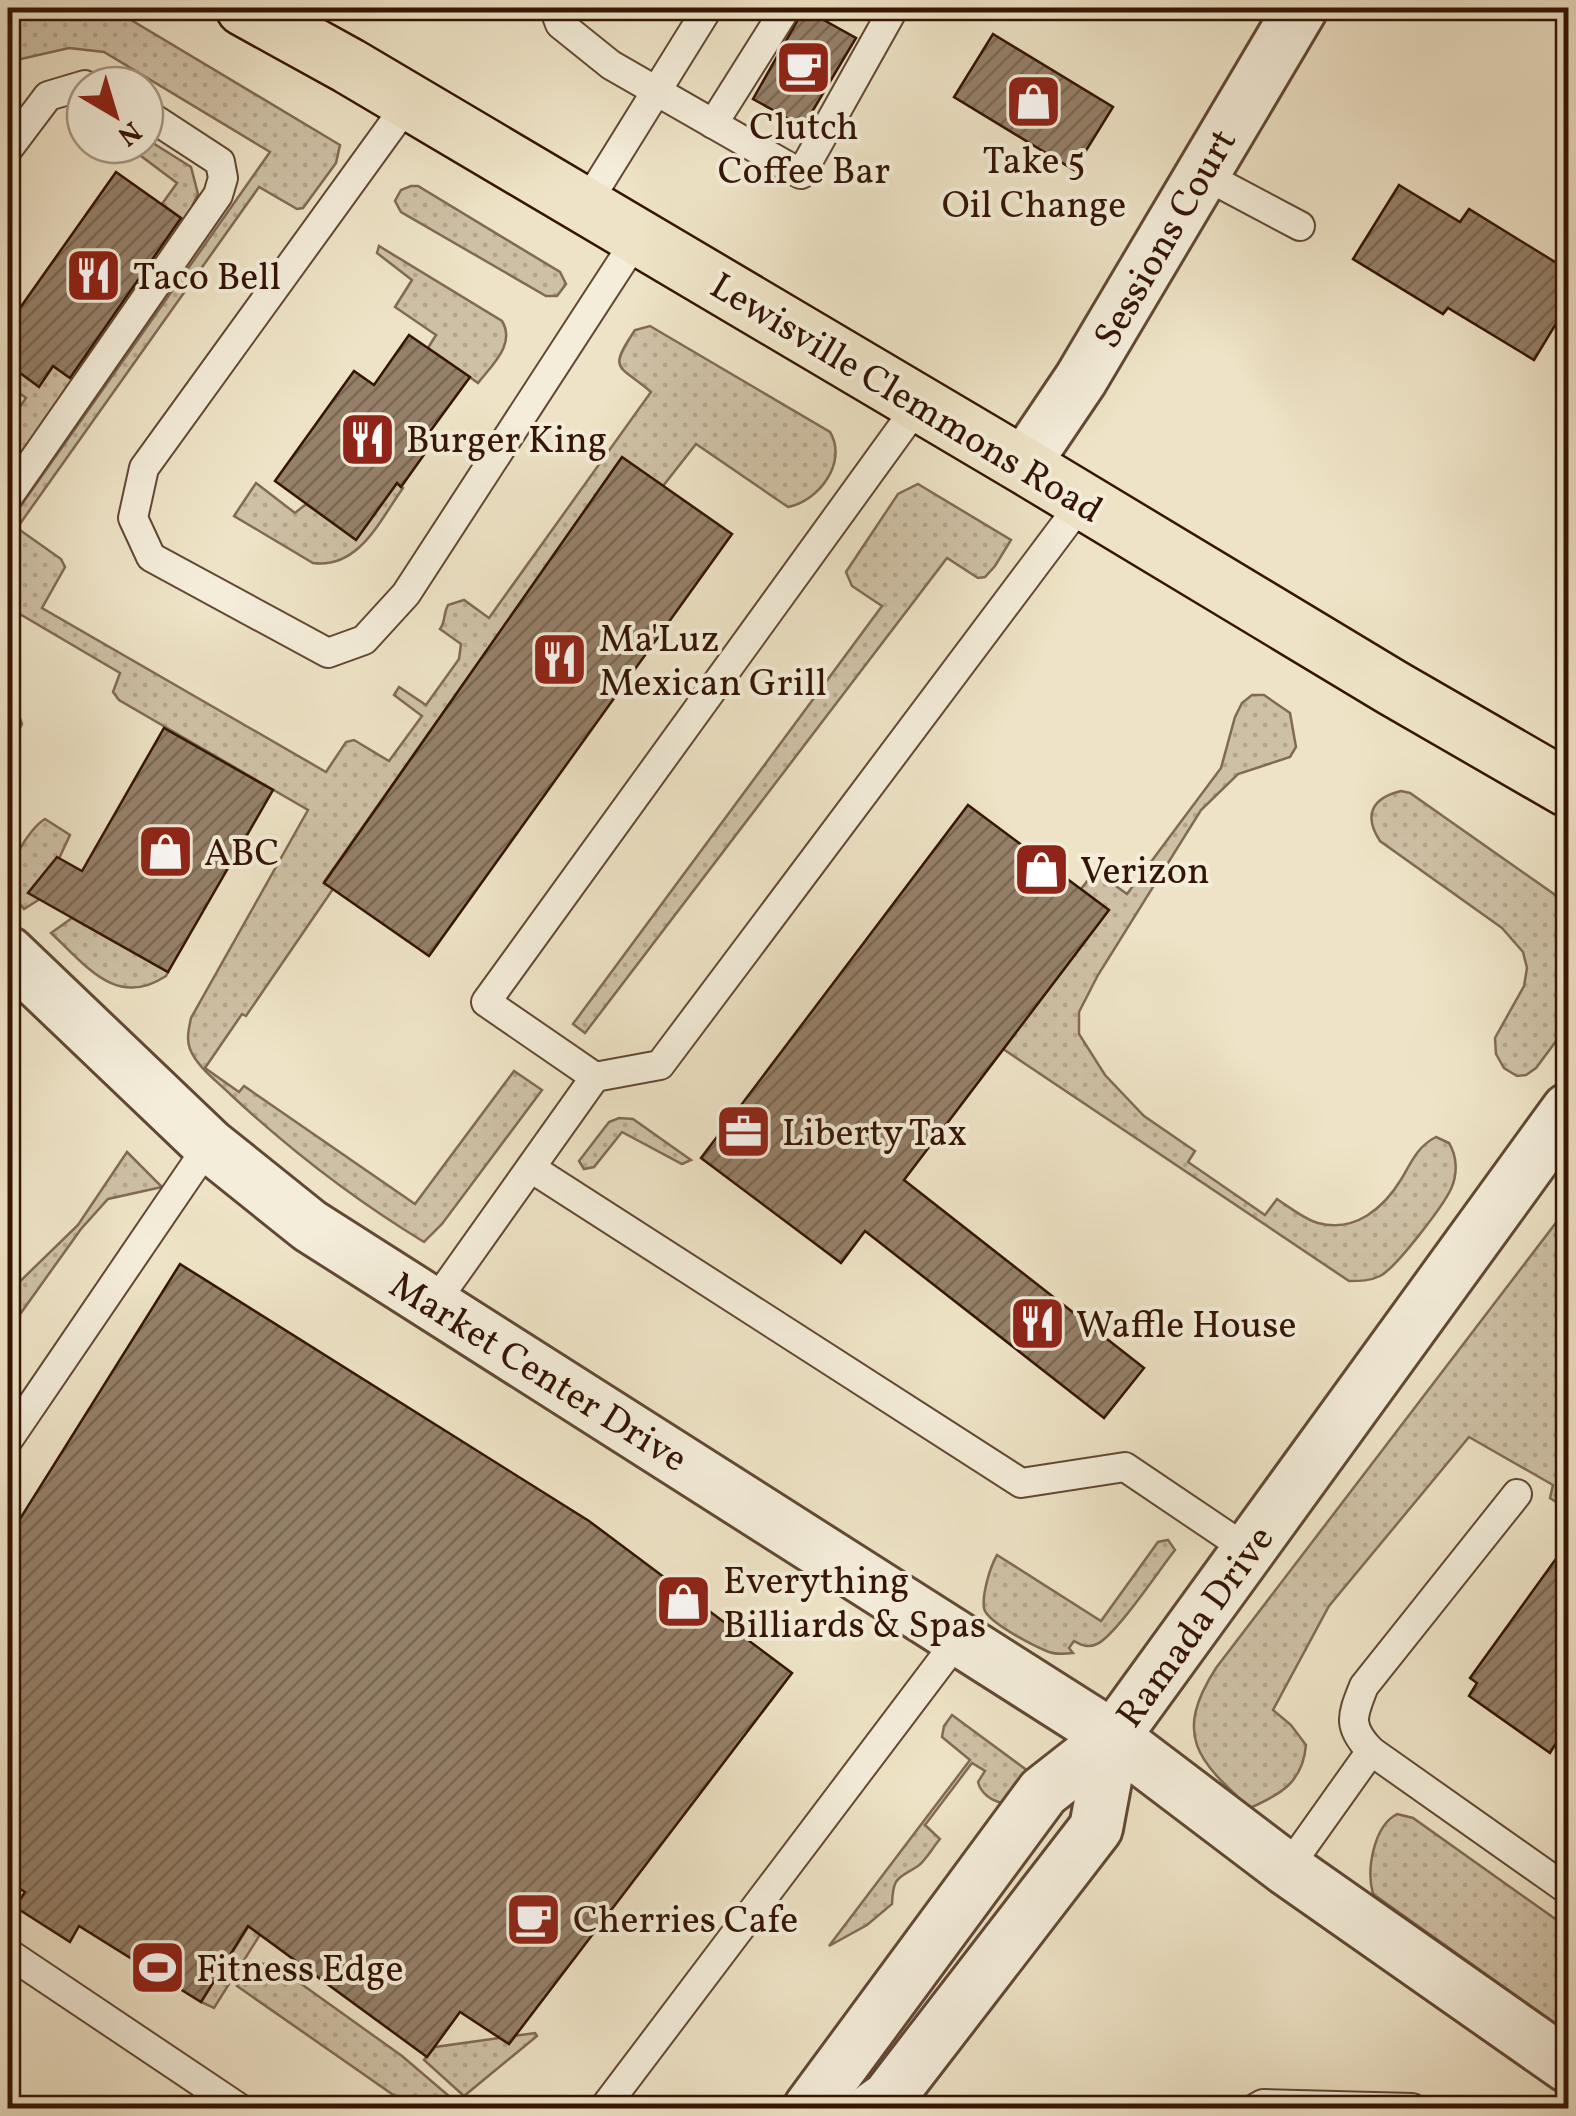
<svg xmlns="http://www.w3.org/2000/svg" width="1576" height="2116" font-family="Vollkorn,serif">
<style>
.grass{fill:url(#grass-dots);stroke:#816a54;stroke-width:2.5}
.building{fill:url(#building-hatch);stroke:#341404;stroke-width:2.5}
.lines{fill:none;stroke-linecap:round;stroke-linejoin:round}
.service-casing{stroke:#624834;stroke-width:32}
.minor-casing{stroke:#624834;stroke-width:58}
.primary-casing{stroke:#341404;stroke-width:60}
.service{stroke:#f4edda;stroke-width:28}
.minor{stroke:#f4edda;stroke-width:52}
.primary{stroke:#eee3c6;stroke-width:55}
.labels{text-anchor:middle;stroke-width:8;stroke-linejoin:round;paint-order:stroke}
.poi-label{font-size:38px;fill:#341404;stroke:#f4edda;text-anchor:start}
.street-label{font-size:38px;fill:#341404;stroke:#f4edda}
</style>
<defs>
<pattern id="grass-dots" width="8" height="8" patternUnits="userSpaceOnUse" patternTransform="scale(2.5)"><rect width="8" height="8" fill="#cec0a5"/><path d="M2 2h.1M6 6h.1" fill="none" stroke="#b2a48c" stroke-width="1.8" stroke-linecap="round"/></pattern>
<pattern id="building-hatch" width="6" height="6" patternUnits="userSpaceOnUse" patternTransform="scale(2.5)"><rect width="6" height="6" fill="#958069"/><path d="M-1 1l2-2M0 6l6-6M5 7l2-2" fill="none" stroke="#7a6854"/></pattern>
</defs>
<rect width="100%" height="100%" fill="#eee3c6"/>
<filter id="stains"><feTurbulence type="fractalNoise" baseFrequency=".002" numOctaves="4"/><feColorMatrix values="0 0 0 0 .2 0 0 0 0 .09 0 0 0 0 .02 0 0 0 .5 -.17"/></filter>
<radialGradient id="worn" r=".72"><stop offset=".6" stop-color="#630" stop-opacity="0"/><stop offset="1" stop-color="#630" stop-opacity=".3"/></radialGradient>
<!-- grass -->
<g class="grass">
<path d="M8 8H111L340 145 336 163 303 208 297 209 259 187 17 528 61 559 65 567 42 608 326 772 346 742 354 740 389 761 422 716 394 695 399 687 426 705 459 659 461 644 440 629C446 621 443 614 448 605L464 600 489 618 651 392C619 364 607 372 635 330L650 326 830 432C848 462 819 501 788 507L696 444 663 486 622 458 324 882 333 889 246 1016 242 1014 205 1068 239 1092 244 1086 415 1204 514 1071 542 1090 442 1224 424 1242C355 1200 290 1150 231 1095 218 1082 197 1067 190 1049 186 1039 189 1028 191 1018L308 810 119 700 113 692 120 673 8 607V524L270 152 104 52 69 48 8 62Z"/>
<polygon points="145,138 191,167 198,194 185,221 162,204 177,183 129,147 145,145"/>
<polygon points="411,186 418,186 560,272 566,284 557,296 546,296 401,212 395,201 401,190"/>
<path d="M379 246 502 321C516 344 492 365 478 383L428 348 436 335 395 307 412 280 377 253Z"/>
<polygon points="8,364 39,386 53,366 73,380 8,473 8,424 26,398 8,384"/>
<path d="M256 483 295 513 306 504 356 539 397 483 403 488C380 520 359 569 313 563L234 516Z"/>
<polygon points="918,484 1011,540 995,566 985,577 978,578 947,558 585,1033 573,1024 882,606 852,586 846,572 898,494"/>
<path d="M1252 695H1264L1290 713 1296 747 1290 757 1238 774 1201 810 1098 975 1079 1012V1034L1105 1075 1144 1116 1195 1151 1188 1162 1265 1215 1277 1199C1289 1207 1304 1219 1318 1223 1355 1233 1384 1208 1402 1178 1412 1161 1418 1146 1436 1137L1449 1143C1457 1156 1458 1174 1451 1189 1443 1206 1396 1268 1380 1276 1370 1281 1360 1281 1349 1281L1003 1049 1108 910 1081 889 1095 871 1127 894 1221 768 1235 717 1242 703Z"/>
<polygon points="8,708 18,713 22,724 8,752"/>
<path d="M1401 791 1410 793 1568 904V1025L1536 1068 1526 1075 1517 1076 1504 1068 1496 1054 1495 1038 1524 986 1527 968 1523 952 1502 928 1380 841C1363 815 1372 798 1401 791Z"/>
<path d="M45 819 70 835 40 899 24 909C19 903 12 897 10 889 3 871 29 828 45 819Z"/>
<path d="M72 918 168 972 166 976C116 1009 86 965 51 933Z"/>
<polygon points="619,1118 633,1119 691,1160 682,1164 622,1132 594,1167 584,1169 579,1161 609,1122"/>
<polygon points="127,1152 162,1187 108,1199 81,1229 8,1331 8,1293 78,1225"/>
<path d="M1568 1207V1510L1550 1498 1553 1485 1469 1437 1329 1606 1273 1710 1291 1725 1306 1745C1303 1781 1282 1794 1250 1808 1197 1760 1173 1735 1216 1668Z"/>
<path d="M1168 1540 1175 1550C1159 1570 1116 1635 1097 1644 1088 1648 1083 1646 1074 1641L1069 1648 1073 1653C1065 1654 1057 1655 1049 1652 1036 1647 986 1622 984 1608 982 1594 990 1567 997 1555L1101 1621 1158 1542Z"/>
<path d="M952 1715 1028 1771 1003 1803C992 1801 981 1794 978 1782L985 1771 972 1763 925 1825 940 1839C933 1847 926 1860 918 1866 898 1879 893 1876 892 1904L867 1925 829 1946 970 1760 942 1737 944 1726Z"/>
<polygon points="339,1782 350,1791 214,2008 201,2002"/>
<path d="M1397 1814 1413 1818 1568 1928V2020L1559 2026 1373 1894C1366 1869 1374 1826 1397 1814Z"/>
<polygon points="272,1963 402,2056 463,2108 412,2108 237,1986 252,1965"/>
<polygon points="535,2033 537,2036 464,2096 424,2060 435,2047"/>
</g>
<!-- building -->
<g class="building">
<polygon points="804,9 856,38 803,127 753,99"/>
<polygon points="993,34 1113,107 1074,170 954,97"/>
<polygon points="116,172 181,218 70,378 53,366 39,387 8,364 8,325"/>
<polygon points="1399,185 1460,222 1469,209 1568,270 1568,304 1534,360 1448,308 1443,314 1353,259"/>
<polygon points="409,335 470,377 426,437 433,442 401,487 397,483 356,540 275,481 354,371 374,385"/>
<polygon points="622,457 732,534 429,956 324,883"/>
<polygon points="164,728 273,790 168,972 28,893 57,857 82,871"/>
<polygon points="968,805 1109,910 904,1180 1144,1368 1104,1418 865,1231 841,1263 701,1158"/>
<polygon points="180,1264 589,1521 792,1673 509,2044 460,2012 427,2057 248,1926 201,2002 79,1926 70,1942 15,1907 25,1892 8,1881 8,1538"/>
<polygon points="1568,1542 1568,1724 1550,1753 1469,1696 1477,1683 1470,1678"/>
</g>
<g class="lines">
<defs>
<g id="service">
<polyline points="554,8 560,24 611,65 801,174 894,8"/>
<polyline points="409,102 144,468 133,518 151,557 328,653 364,640 406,594 638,237"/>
<polyline points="713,124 786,8"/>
<polyline points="8,149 48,96 85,85"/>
<polyline points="1202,174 1300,226"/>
<polyline points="585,206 708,8"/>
<polyline points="8,497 218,195 223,178 220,162 145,113"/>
<polyline points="595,1077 486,1002 919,404"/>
<polyline points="531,1168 1021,1483 1125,1467 1248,1550"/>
<polyline points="433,1305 595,1077 660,1065 1083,501"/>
<polyline points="8,1440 209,1145"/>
<path d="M1517 1494 1364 1686C1352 1716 1347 1726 1371 1751L1568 1890"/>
<polyline points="1287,1869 1371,1751"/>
<polyline points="8,1953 239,2108"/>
<polyline points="604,2108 960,1637"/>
<polyline points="1256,2108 1263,2104 1412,2108"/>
</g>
<g id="minor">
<polyline points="1023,465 1081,379 1301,8"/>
<polyline points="8,953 209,1145 310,1226 1113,1737 1287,1869 1568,2066"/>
<polyline points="810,2108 1043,1792 1113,1737 1568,1110"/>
<polyline points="874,2108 888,2098 1096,1828 1113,1737"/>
</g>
<polyline id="primary" points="244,8 349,66 1023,465 1393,688 1568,789"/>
</defs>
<!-- service casing -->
<use href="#service" class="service-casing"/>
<!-- minor casing -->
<use href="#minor" class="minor-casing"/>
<!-- primary casing -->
<use href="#primary" class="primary-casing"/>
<!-- service -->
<use href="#service" class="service"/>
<!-- minor -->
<use href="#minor" class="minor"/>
<!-- primary -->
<use href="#primary" class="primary"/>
</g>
<!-- icons -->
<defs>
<symbol id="cafe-square" viewBox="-11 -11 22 22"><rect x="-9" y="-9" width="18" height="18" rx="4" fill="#8f2418" stroke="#f4edda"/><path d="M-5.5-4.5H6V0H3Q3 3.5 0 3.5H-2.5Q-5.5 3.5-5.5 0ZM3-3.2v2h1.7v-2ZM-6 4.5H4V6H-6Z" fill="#fff"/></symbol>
<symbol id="shop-square" viewBox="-11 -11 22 22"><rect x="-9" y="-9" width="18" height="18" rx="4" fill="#8f2418" stroke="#f4edda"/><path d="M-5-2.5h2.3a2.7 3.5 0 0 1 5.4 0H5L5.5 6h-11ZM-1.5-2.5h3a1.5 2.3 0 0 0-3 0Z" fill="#fff"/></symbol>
<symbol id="restaurant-square" viewBox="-11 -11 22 22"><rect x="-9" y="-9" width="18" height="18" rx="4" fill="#8f2418" stroke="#f4edda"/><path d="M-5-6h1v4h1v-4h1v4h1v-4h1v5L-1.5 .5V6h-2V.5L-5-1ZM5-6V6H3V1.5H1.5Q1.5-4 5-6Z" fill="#fff"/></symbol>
<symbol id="office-square" viewBox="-11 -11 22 22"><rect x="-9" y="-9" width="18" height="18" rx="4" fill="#8f2418" stroke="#f4edda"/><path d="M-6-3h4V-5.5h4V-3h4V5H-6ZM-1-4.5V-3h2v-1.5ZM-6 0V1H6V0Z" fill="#fff"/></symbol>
<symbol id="stadium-square" viewBox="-11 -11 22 22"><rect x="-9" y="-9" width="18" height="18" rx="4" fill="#8f2418" stroke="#f4edda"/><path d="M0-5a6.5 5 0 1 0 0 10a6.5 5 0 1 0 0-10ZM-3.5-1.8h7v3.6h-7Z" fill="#fff"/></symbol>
</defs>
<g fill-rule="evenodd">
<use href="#cafe-square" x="772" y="36" width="63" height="63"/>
<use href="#shop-square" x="1002" y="70" width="63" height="63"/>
<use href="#restaurant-square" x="62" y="244" width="63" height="63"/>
<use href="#restaurant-square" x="336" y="408" width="63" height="63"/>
<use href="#restaurant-square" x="528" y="628" width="63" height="63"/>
<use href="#shop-square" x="134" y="820" width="63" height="63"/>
<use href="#shop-square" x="1010" y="838" width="63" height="63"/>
<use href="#office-square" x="712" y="1100" width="63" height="63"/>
<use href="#restaurant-square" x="1006" y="1292" width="63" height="63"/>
<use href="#shop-square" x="652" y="1570" width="63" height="63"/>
<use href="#cafe-square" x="502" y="1888" width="63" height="63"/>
<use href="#stadium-square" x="126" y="1936" width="63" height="63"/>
</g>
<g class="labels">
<!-- poi labels -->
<g class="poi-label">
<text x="804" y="139" text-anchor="middle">Clutch<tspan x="804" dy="44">Coffee Bar</tspan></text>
<text x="1034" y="173" text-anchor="middle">Take 5<tspan x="1034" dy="44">Oil Change</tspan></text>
<text x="133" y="289">Taco Bell</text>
<text x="406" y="452">Burger King</text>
<text x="599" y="651">Ma'Luz<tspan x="599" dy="44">Mexican Grill</tspan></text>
<text x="204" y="865">ABC</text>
<text x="1080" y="883">Verizon</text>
<text x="782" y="1145">Liberty Tax</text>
<text x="1076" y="1337">Waffle House</text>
<text x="723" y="1593">Everything<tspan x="723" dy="44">Billiards &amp; Spas</tspan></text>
<text x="573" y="1932">Cherries Cafe</text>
<text x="196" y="1981">Fitness Edge</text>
</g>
<!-- street labels -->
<g class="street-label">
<text transform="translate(1164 238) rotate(-60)" y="13">Sessions Court</text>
<text transform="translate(907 397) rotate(31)" y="13">Lewisville Clemmons Road</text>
<text transform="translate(539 1371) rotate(32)" y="13">Market Center Drive</text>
<text transform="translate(1194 1626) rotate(-54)" y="13">Ramada Drive</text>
</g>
</g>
<!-- margin -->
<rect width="1576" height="2116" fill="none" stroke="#eee3c6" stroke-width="40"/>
<rect x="10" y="10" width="1556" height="2096" fill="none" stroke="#341404" stroke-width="5"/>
<rect x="20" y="20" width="1536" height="2076" fill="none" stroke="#341404" stroke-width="2.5"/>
<!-- north arrow -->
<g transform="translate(115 115) rotate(142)"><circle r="48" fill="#f4edda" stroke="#a79684" stroke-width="2.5"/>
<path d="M0-8L18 38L0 25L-18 38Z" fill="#8f2418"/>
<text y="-15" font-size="28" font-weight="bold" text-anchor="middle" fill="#341404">N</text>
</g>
<rect width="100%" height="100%" filter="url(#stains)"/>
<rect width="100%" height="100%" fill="url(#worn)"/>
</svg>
